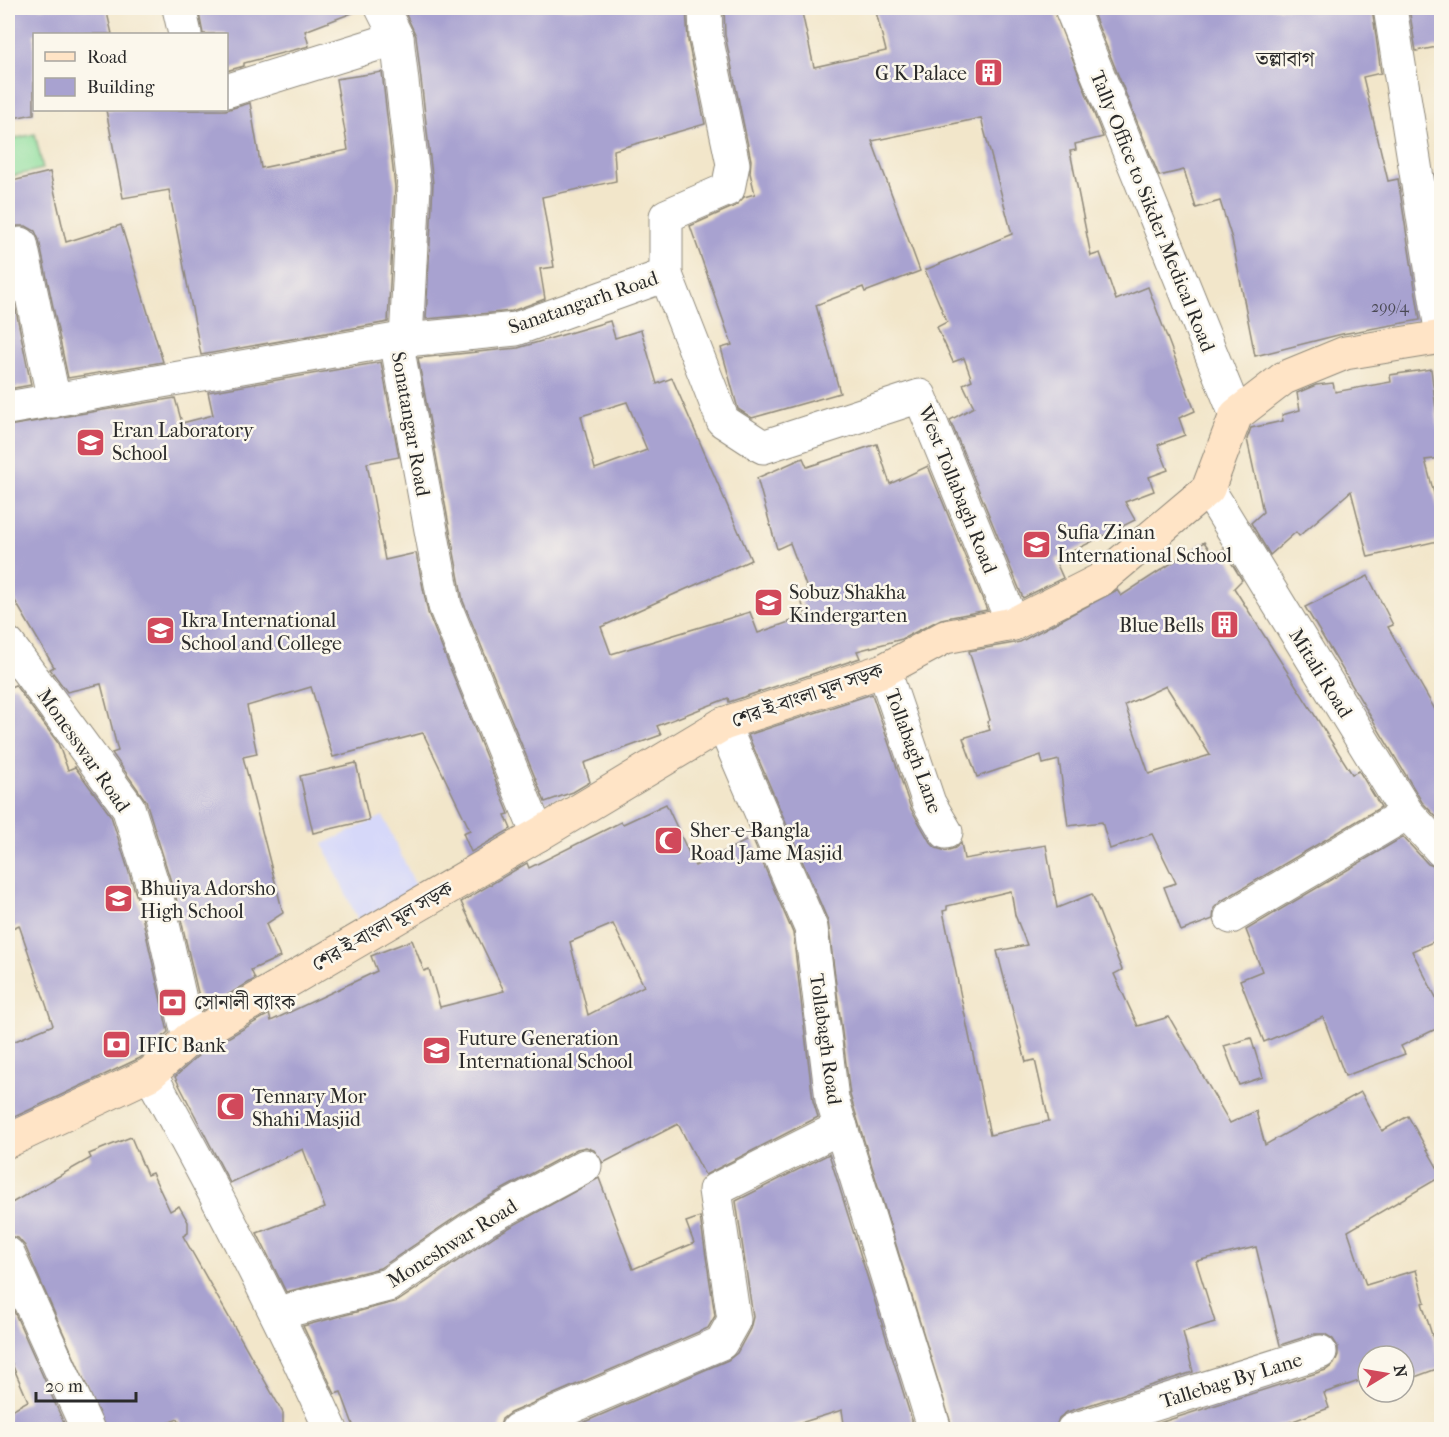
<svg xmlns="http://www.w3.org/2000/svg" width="1449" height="1437" font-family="'IM FELL French Canon','Noto Serif Bengali',serif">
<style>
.built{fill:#d6d8f9}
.green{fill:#8ede9d;stroke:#5c8464;stroke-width:1.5}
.building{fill:#a8a2d0;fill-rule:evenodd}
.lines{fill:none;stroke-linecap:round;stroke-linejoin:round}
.street-casing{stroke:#8e887a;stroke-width:35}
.secondary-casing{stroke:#8e887a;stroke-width:35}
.street{stroke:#fff;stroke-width:33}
.secondary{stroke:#ffe4c6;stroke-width:33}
.labels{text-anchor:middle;stroke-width:5;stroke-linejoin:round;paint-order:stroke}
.number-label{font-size:16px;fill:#4a4954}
.poi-label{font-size:20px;fill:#2b2b2b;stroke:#fbf7ec;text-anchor:start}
.street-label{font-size:20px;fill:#2b2b2b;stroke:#fbf7ec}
.neighbourhood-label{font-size:21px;fill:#2b2b2b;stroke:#fbf7ec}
</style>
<rect width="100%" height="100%" fill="#fbf7ec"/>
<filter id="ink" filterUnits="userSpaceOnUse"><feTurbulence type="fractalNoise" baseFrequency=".0167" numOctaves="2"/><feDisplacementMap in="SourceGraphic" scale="12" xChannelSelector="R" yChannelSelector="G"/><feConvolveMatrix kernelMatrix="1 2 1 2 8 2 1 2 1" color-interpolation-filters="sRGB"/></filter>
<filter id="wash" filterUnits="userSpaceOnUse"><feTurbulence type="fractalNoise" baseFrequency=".008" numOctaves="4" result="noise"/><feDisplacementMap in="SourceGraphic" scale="24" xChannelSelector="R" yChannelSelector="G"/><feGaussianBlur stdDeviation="1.35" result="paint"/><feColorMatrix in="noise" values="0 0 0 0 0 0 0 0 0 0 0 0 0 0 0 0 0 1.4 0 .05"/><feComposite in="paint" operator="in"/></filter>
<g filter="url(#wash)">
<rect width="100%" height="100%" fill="#f2e6ca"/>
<!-- built -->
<polygon class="built" points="383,816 421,897 360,925 323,844"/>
<!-- green -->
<polygon class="green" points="35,134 43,169 8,177 8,140"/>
<g id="blocks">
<!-- building -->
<g class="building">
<polygon points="8,8 106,8 112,34 34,34 34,114 8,119"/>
<polygon points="198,8 360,8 360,10 305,31 309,46 244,63 244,66 226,71 226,34 203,34"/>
<polygon points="403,8 686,8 688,41 705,124 614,150 616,181 542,197 554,267 540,269 545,299 512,311 426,319 433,184 416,36"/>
<polygon points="724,8 801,8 814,67 886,51 875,8 1053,8 1103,137 1075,144 1076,150 1070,151 1091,256 1100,253 1116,300 1148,287 1195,411 1179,418 1185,435 1158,445 1168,470 1149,477 1154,491 1125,502 1135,520 1055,560 1063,578 1023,598 950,420 974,407 963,384 972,380 964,358 953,362 937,327 947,322 925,270 1012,234 981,118 872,141 920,271 865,292 863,287 816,305 840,393 752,418 738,409 721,348 732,345 690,226 735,206 744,197 755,194 750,173 751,160 725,35"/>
<polygon points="1091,8 1372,8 1381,73 1363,77 1388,181 1398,179 1420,320 1342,334 1255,356 1232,239 1220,201 1196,208 1184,170 1159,176"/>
<polygon points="1409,8 1442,8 1442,46 1416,51"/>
<polygon points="382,72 395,187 388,322 201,355 169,190 123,198 106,110 226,110 250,103 261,168 348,150 336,79"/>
<polygon points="50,172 66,242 121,225 163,362 68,378 39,240 35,231 26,226 17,226 8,231 8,182"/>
<polygon points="1442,173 1442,213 1435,174"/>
<polygon points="8,271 31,385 8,389"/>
<path d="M610 321 615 338 641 330 657 384 672 378 751 560 601 627 611 654 750 612 758 633 806 616 800 597 809 594 790 543 777 549 757 478 803 458 807 467 877 444 890 484 928 466 987 610 941 619 902 639 857 651 860 658 729 702 728 698 657 726 661 735 584 763 590 782 573 792 545 802 463 601 418 358 518 348ZM627 402 647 450 595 469 581 416Z"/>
<polygon points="381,362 399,457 367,463 385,560 416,553 428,613 509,814 505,815 511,829 471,852 463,833 470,830 423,733 333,757 311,687 247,706 257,754 243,757 283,913 266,924 280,957 251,970 255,979 202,1010 176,898 146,801 112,753 118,751 101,684 67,692 50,669 54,667 8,589 8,426 175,398 182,423 213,415 208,392"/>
<polygon points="1431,369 1442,458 1425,460 1442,523 1442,540 1368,557 1351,491 1299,536 1296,532 1270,555 1251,523 1263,512 1247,439 1251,428 1283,421 1282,415 1300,410 1297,393 1316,385 1333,383 1335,392 1391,382 1390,375"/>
<path d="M1204 542 1214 556 1223 549 1242 580 1234 588 1352 774 1359 771 1381 807 1221 901 1214 908 1213 919 1181 931 1164 887 1176 883 1152 834 1110 849 1102 822 1068 826 1059 760 1043 764 1041 755 977 777 963 738 990 730 987 722 990 720 969 651 1020 642 1117 590 1121 596ZM1166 686 1210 755 1149 774 1125 705Z"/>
<polygon points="1368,576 1393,625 1388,627 1442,722 1442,823 1422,802 1305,607"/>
<polygon points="15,685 58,743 68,770 75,767 111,816 140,907 168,1032 140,1058 8,1120 8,1044 53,1025 19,925 8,930 8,688"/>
<path d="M872 694 911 809 930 842 936 848 946 851 955 848 961 843 964 859 1046 845 1057 908 1092 894 1122 970 1114 974 1138 1026 1169 1017 1230 1123 1256 1111 1265 1145 1361 1092 1382 1131 1408 1116 1442 1176 1348 1231 1366 1285 1416 1270 1425 1302 1422 1303 1442 1367 1404 1381V1356H1368V1378L1324 1393 1329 1408 1268 1430H1137L1326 1370 1334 1364 1338 1355V1347L1333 1339 1325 1334H1314L1280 1345 1256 1247 1196 1261 1215 1322 1183 1332 1193 1372 1067 1412 1059 1418 1055 1430H953L850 1095 828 921 748 735ZM1011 891 1015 915 1027 945 997 951 1026 1062 1035 1060 1049 1121 990 1135 943 911 947 910V906Z"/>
<polygon points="356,763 369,820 313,833 300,776"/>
<path d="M666 804 695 866 752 838 793 933 813 1101 818 1117 705 1175 678 1124 603 1163 594 1150 586 1147 577 1149 477 1203 380 1268 286 1292 257 1233 325 1208 303 1149 230 1183 175 1077 200 1054 269 1014 271 1021 377 971 371 956 412 940 424 971 429 969 440 1007 504 991 461 902 527 863 529 868 621 822 623 824ZM613 924 644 986 588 1015 570 942Z"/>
<polygon points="1403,837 1428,864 1442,869 1442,938 1412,951 1442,1009 1442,1026 1401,1046 1405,1054 1345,1076 1323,1017 1264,1042 1240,980 1262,971 1246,930"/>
<polygon points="1251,1038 1263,1077 1239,1085 1224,1046"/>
<polygon points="131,1137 147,1175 152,1173 170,1211 179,1206 188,1222 188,1233 183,1236 283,1413 283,1424 272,1430 182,1430 178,1419 150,1430 106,1430 25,1246 18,1238 8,1236 8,1205 91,1158 89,1154"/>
<polygon points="829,1154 915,1430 845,1430 842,1410 778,1430 566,1430 728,1360 737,1353 750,1329 753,1317 736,1201"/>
<polygon points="599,1178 633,1269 694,1243 686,1222 700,1217 715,1316 708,1328 510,1413 502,1419 499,1430 355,1430 341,1392 335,1394 303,1326 398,1301 496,1235"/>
<polygon points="8,1298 67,1430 8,1430 8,1412 28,1401 8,1355"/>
</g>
</g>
</g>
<g filter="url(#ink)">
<use href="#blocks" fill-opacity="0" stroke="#8e887a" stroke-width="1.5"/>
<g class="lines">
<defs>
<g id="street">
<polyline points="179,8 185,34"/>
<polyline points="382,8 397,38 414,186 406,340 396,340 445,606 538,835"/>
<polyline points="1071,8 1236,415"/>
<polyline points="1390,8 1442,336"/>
<polyline points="226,91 397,38"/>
<polyline points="21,244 54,401"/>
<polyline points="666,275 723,421 763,447 920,396 1013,624"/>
<polyline points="406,340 516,329 666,275 666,216 728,189 733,164 706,37 705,8"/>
<polyline points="8,408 396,340"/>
<polyline points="1208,489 1407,813 1442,851"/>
<polyline points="8,644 128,807 158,902 189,1039"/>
<polyline points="884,670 929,803 946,832"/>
<polyline points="723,724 811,928 832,1099 935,1430"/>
<polyline points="1231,917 1407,813"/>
<path d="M150 1074C215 1191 276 1307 331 1430"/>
<polyline points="8,1254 88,1430"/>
<polyline points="278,1313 388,1285 486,1219 585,1166"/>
<polyline points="517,1430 721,1343 734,1320 715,1190 841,1127"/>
<polyline points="1073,1430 1320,1352"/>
</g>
<polyline id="secondary" points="8,1141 150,1074 189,1039 538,835 723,724 884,670 945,637 1013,624 1100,580 1208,489 1236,415 1284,378 1345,353 1442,337"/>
</defs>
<!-- street casing -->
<use href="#street" class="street-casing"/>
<!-- secondary casing -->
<use href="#secondary" class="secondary-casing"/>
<!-- street -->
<use href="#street" class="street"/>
<!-- secondary -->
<use href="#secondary" class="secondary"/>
</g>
</g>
<!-- icons -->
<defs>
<symbol id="building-square" viewBox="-11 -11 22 22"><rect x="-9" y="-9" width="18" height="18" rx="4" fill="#d1495b" stroke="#fbf7ec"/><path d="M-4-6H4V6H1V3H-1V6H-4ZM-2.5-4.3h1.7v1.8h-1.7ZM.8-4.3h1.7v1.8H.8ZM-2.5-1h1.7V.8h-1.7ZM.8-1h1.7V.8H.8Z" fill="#fff"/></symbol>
<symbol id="school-square" viewBox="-11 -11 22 22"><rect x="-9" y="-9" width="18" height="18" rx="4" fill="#d1495b" stroke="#fbf7ec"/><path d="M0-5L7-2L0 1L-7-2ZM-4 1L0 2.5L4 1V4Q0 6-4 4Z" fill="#fff"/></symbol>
<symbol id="mosque-square" viewBox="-11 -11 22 22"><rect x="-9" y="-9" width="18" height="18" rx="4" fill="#d1495b" stroke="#fbf7ec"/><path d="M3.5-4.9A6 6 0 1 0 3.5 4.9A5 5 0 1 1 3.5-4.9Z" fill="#fff"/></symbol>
<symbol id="bank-square" viewBox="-11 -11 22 22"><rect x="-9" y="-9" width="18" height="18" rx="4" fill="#d1495b" stroke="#fbf7ec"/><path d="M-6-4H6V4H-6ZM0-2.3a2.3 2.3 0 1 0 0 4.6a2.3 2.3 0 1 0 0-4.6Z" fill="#fff"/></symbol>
</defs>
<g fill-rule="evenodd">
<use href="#building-square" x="972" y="56" width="33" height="33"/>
<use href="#school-square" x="74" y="426" width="33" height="33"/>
<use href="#school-square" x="1020" y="528" width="33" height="33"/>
<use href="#school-square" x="752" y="586" width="33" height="33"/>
<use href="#building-square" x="1208" y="608" width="33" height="33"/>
<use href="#school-square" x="144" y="614" width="33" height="33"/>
<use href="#mosque-square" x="652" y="824" width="33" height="33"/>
<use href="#school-square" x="102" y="882" width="33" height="33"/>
<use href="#bank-square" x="156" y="986" width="33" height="33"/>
<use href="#bank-square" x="100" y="1028" width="33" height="33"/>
<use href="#school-square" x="420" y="1034" width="33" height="33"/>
<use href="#mosque-square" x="214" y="1090" width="33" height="33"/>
</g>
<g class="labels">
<!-- number labels -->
<g class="number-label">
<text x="1390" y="312">299/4</text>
</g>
<!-- poi labels -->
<g class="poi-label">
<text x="967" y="80" text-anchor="end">G K Palace</text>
<text x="112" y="437">Eran Laboratory<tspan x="112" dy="23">School</tspan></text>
<text x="1057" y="539">Sufia Zinan<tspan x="1057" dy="23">International School</tspan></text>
<text x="789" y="599">Sobuz Shakha<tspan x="789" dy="23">Kindergarten</tspan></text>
<text x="181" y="627">Ikra International<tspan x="181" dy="23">School and College</tspan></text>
<text x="1204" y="632" text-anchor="end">Blue Bells</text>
<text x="690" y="837">Sher-e-Bangla<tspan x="690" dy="23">Road Jame Masjid</tspan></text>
<text x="140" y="895">Bhuiya Adorsho<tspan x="140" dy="23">High School</tspan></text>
<text x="194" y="1009">সোনালী ব্যাংক</text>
<text x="458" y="1045">Future Generation<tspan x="458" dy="23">International School</tspan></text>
<text x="138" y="1052">IFIC Bank</text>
<text x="252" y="1103">Tennary Mor<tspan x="252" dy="23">Shahi Masjid</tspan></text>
</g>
<!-- street labels -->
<g class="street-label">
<text transform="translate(1153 211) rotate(68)" y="7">Tally Office to Sikder Medical Road</text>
<text transform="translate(583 302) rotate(-19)" y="7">Sanatangarh Road</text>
<text transform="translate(411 424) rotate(80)" y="7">Sonatangar Road</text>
<text transform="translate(958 489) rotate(68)" y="7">West Tollabagh Road</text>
<text transform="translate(1321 673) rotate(58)" y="7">Mitali Road</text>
<text transform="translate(807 695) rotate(-19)" y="7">শের-ই-বাংলা মূল সড়ক</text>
<text transform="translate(84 750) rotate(55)" y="7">Monesswar Road</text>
<text transform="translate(914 751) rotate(70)" y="7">Tollabagh Lane</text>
<text transform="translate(382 926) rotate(-30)" y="7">শের-ই-বাংলা মূল সড়ক</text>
<text transform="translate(826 1039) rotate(82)" y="7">Tollabagh Road</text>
<text transform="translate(452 1243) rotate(-32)" y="7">Moneshwar Road</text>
<text transform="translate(1231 1380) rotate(-17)" y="7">Tallebag By Lane</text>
</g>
<!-- neighbourhood labels -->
<g class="neighbourhood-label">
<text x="1285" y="66">তল্লাবাগ</text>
</g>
</g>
<!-- margin -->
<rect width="1449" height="1437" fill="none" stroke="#fbf7ec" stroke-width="30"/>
<!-- legend -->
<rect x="33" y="33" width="195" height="78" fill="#fbf7ec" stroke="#a8a59f" stroke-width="1.5"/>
<rect x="45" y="52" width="30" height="9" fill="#ffe4c6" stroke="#a8a59f" stroke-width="1.5"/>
<text x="87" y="63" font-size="18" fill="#2b2b2b">Road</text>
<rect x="45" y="78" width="30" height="18" fill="#a8a2d0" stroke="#a8a59f" stroke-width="1.5"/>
<text x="87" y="93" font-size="18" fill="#2b2b2b">Building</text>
<!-- north arrow -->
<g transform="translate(1386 1374) rotate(79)"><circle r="28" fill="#fbf7ec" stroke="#a8a59f" stroke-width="1.5"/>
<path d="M0-4.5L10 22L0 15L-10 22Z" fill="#d1495b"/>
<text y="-9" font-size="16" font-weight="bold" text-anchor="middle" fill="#2b2b2b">N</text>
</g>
<!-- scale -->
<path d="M36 1392v9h100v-9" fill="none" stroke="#2b2b2b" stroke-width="3"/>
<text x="45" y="1392" font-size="18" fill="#2b2b2b" stroke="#fbf7ec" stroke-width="4.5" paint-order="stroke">20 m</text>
</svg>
